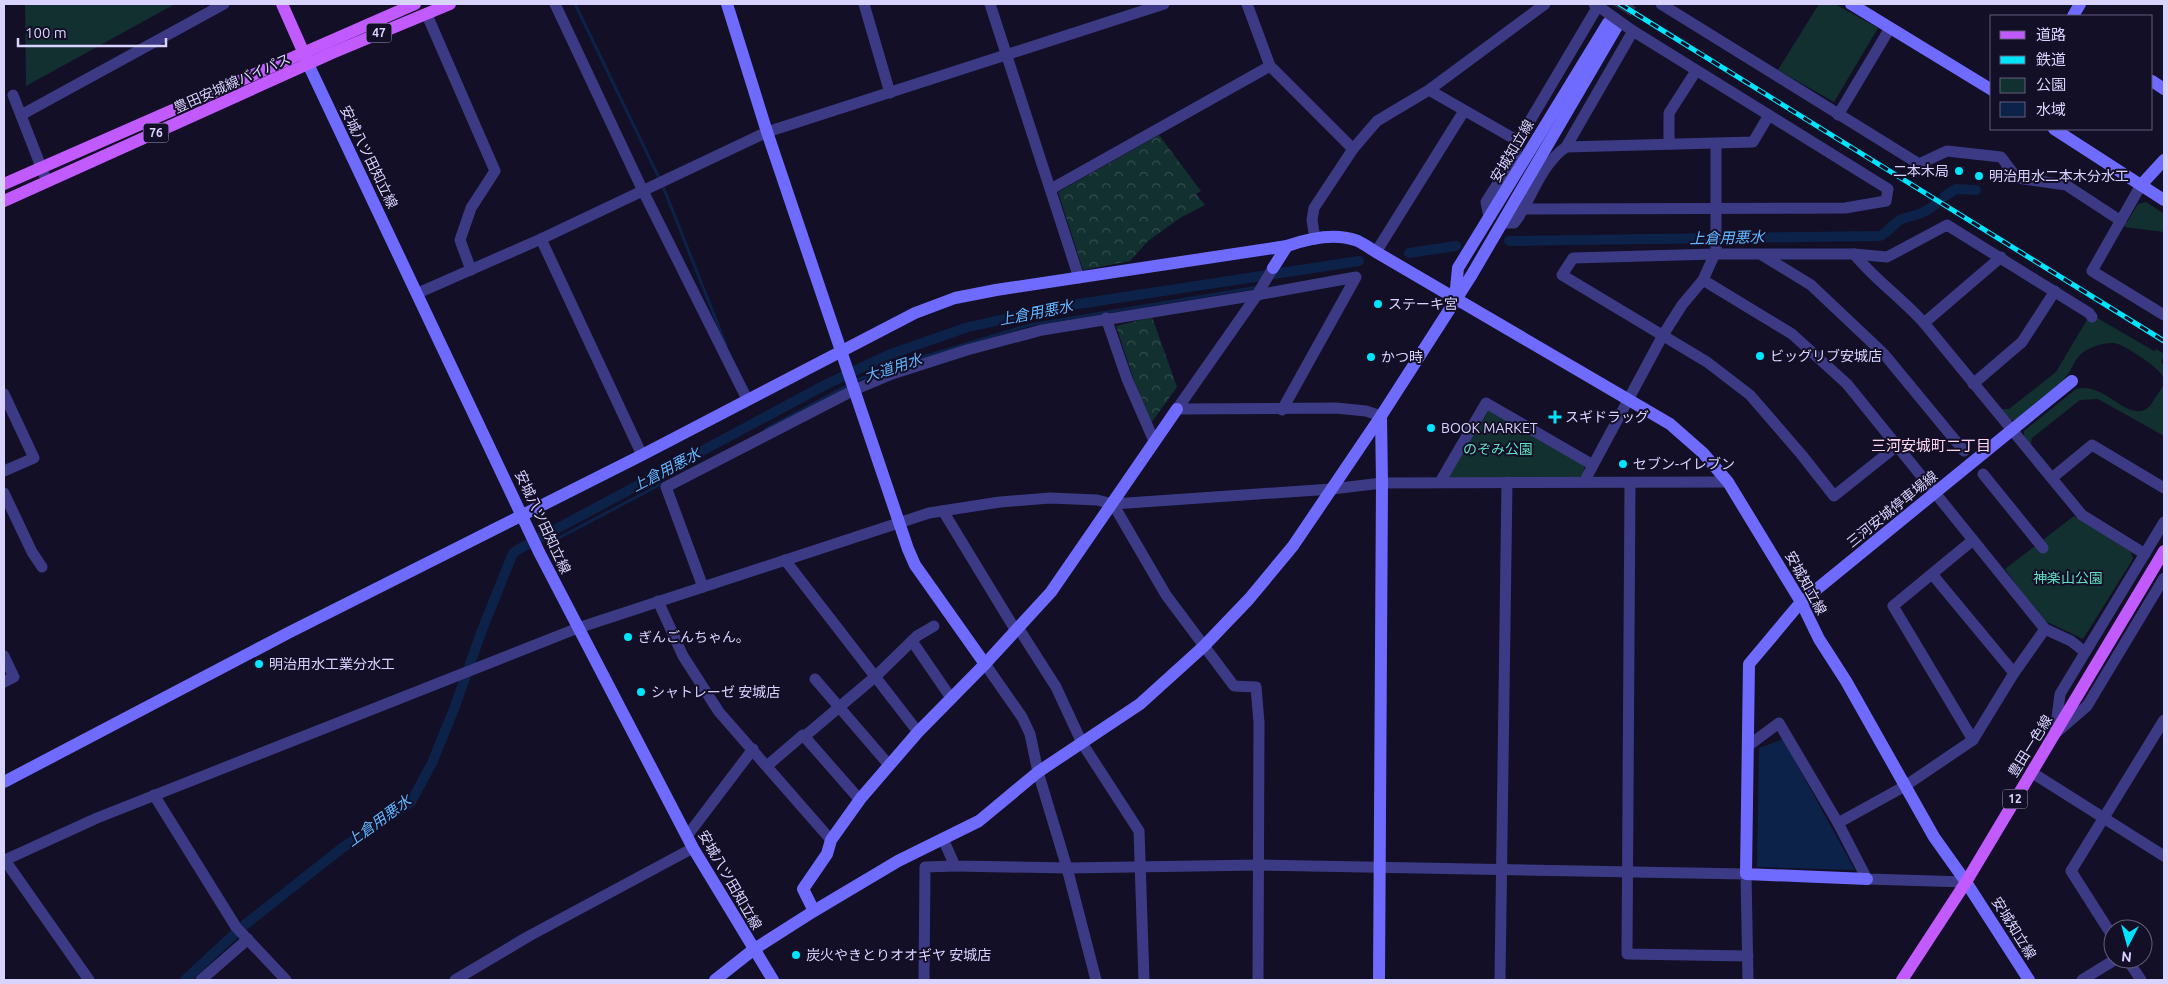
<svg xmlns="http://www.w3.org/2000/svg" width="2168" height="984" font-family="Ubuntu,'Noto Sans JP',sans-serif">
<style>
.forest{fill:url(#forest-crowns)}
.park{fill:#12302f}
.water{fill:#0c2248}
.lines{fill:none;stroke-linecap:round;stroke-linejoin:round}
.stream{stroke:#0c2248;stroke-width:3}
.canal{stroke:#0c2248;stroke-width:10}
.secondary-tunnel{stroke:#312d47;stroke-width:12;stroke-dasharray:12 6;stroke-linecap:butt}
.street{stroke:#3d3a85;stroke-width:11}
.secondary{stroke:#6f6bff;stroke-width:12}
.primary{stroke:#c25bff;stroke-width:12}
.rail-casing{stroke:#00e5ff;stroke-width:5}
.rail{stroke:#130f26;stroke-width:3;stroke-dasharray:9;stroke-linecap:butt}
.street-bridge{stroke:#3d3a85;stroke-width:11}
.poi-dot{fill:#00e5ff;stroke:#130f26;stroke-width:2}
.labels{text-anchor:middle;stroke-width:4;stroke-linejoin:round;paint-order:stroke}
.shield{fill:#130f26;stroke:#9e99be;stroke-width:1}
.shield-label{font-size:12px;font-weight:bold;fill:#d9d4ff}
.street-label{font-size:14px;fill:#d9d4ff;stroke:#130f26}
.poi-label{font-size:14px;fill:#d9d4ff;stroke:#130f26;text-anchor:start}
.park-label{font-size:14px;fill:#5fe0c0;stroke:#130f26}
.water-label{font-size:15px;font-style:italic;fill:#62b6ff;stroke:#130f26}
.neighbourhood-label{font-size:15px;fill:#ffd6f0;stroke:#130f26}
</style>
<defs>
<pattern id="forest-crowns" width="20" height="18" patternUnits="userSpaceOnUse" patternTransform="scale(1.25)"><rect width="20" height="18" fill="#12302f"/><path d="M2 6a3 3 0 1 1 6 0M12 15a3 3 0 1 1 6 0" fill="none" stroke="#344d4e"/></pattern>
</defs>
<rect width="100%" height="100%" fill="#130f26"/>
<!-- forest -->
<g class="forest">
<polygon points="1159,135 1201,191 1196,194 1205,205 1180,218 1148,241 1130,261 1083,270 1058,192"/>
<polygon points="1152,317 1177,387 1149,426 1116,326"/>
</g>
<!-- park -->
<g class="park">
<polygon points="25,4 175,4 26,86"/>
<polygon points="1819,4 1835,4 1878,28 1834,102 1778,70"/>
<polygon points="2146,202 2164,214 2164,232 2124,227 2138,204"/>
<path d="M2094 316 2154 351 2156 349 2164 354 2161 362 2164 365V436L2098 399 2080 400 2032 438 2031 445 2024 436V431L2076 389C2103 382 2122 415 2142 411 2149 409 2152 403 2155 398 2160 391 2165 386 2163 378 2162 369 2127 347 2118 344 2109 341 2093 346 2085 351 2074 358 2073 369 2065 378 2051 394 2031 406 2015 420H2010L2002 409H2009L2056 372 2088 318Z"/>
<path d="M1492 410 1584 464C1585 471 1583 475 1577 479H1449L1448 475 1485 411Z"/>
<polygon points="2074,516 2131,552 2133,559 2083,639 2041,619 2005,569"/>
</g>
<!-- water -->
<polygon class="water" points="1783,739 1855,870 1757,867 1759,748"/>
<g class="lines">
<!-- stream -->
<g class="stream">
<polyline points="575,4 662,184 726,345"/>
<polyline points="854,381 906,362 1029,325 1258,287"/>
<polyline points="766,429 848,385"/>
<polyline points="551,542 663,483"/>
</g>
<!-- canal -->
<g class="canal">
<polyline points="1945,196 1956,189 1976,190"/>
<path d="M1509 241 1880 236C1889 232 1894 222 1902 219 1915 215 1923 214 1935 205"/>
<polyline points="1409,253 1456,246"/>
<polyline points="185,980 242,927 342,848 411,802 432,763 454,709 482,630 513,553 519,549 825,385 888,355 965,328 1052,308 1359,261"/>
</g>
<!-- secondary-tunnel -->
<g class="secondary-tunnel">
<polyline points="1608,23 1619,4"/>
<polyline points="1616,28 1631,4"/>
</g>
<!-- street -->
<g class="street">
<polyline points="555,4 643,191 747,399"/>
<polyline points="864,4 890,93"/>
<polyline points="990,4 1079,278"/>
<polyline points="1247,4 1270,66 1353,149"/>
<polyline points="1661,4 1919,164 1947,151 2001,157 2017,178 2066,185 2121,221"/>
<polyline points="427,15 495,171 471,208 460,240 471,270"/>
<polyline points="1429,90 1518,141"/>
<polyline points="13,95 47,182"/>
<polyline points="21,115 224,4"/>
<polyline points="1838,115 1890,28"/>
<polyline points="1669,144 1669,113 1696,71"/>
<polyline points="1566,147 1753,142 1769,115"/>
<polyline points="2141,185 2092,271 2164,315"/>
<polyline points="1051,189 1270,66"/>
<polyline points="1489,217 1486,202 1514,158 1518,141 1598,6 1594,4"/>
<path d="M1503 223H1514C1519 218 1521 212 1525 206 1536 185 1546 161 1566 147L1633 31 1888 189 1886 201 1845 208 1523 209"/>
<polyline points="541,239 642,455"/>
<polyline points="1315,239 1312,220 1314,208 1353,149 1377,121 1429,90 1545,4"/>
<polyline points="1376,252 1464,111"/>
<path d="M1854 254C1875 280 1902 298 1924 323L2082 515 2145 554"/>
<polyline points="1762,255 1811,285 1884,354 1964,451"/>
<polyline points="1703,280 1792,334 1847,384 2045,629 2071,641 2085,652"/>
<polyline points="418,293 541,239 767,132 1164,4"/>
<polyline points="1106,318 1127,379 1154,441"/>
<polyline points="1924,323 2001,257"/>
<polyline points="1973,384 2022,342 2055,291"/>
<polyline points="4,394 34,458 4,471"/>
<polyline points="1177,409 1336,408 1366,411 1381,416"/>
<polyline points="1177,409 1257,295 1273,268"/>
<polyline points="1898,445 1834,496 1801,454 1750,395 1707,362 1562,275 1573,258 1715,254 1854,254 1887,257 1947,225 2089,313 2092,317"/>
<polyline points="1983,474 2043,548"/>
<polyline points="2052,478 2092,445 2164,488"/>
<polyline points="1440,482 1486,403 1593,465"/>
<polyline points="1584,482 1663,335 1682,305 1703,280 1716,251 1716,144"/>
<polyline points="1630,483 1627,954 1748,956"/>
<polyline points="4,493 32,552 42,567"/>
<polyline points="1113,504 1166,595 1234,686 1256,687 1259,723 1258,980"/>
<polyline points="943,511 1016,631"/>
<polyline points="1973,540 1893,606 1973,740"/>
<polyline points="785,560 918,732"/>
<polyline points="1932,574 2014,673"/>
<polyline points="703,587 666,487 854,390 892,374 967,350 1042,330 1257,295 1356,277 1282,410"/>
<polyline points="658,601 683,656 719,712 831,840"/>
<polyline points="1019,629 1056,687 1082,743 1139,831 1144,980"/>
<polyline points="912,641 951,698"/>
<polyline points="4,656 14,677 4,682"/>
<polyline points="985,664 1022,717 1030,734 1038,772 1067,868 1096,980"/>
<polyline points="815,679 889,765"/>
<polyline points="2058,731 2087,706 2164,578"/>
<polyline points="2055,733 2060,694 2164,522"/>
<polyline points="805,736 876,676 917,636 934,626"/>
<polyline points="1748,746 1779,723 1838,823 1867,879 1966,882"/>
<polyline points="767,766 803,735 860,800"/>
<polyline points="2031,772 2164,856"/>
<polyline points="154,795 236,927 286,980"/>
<polyline points="1838,823 1905,786 1973,740 2014,673 2045,629"/>
<polyline points="687,836 753,749"/>
<polyline points="943,839 955,866 1067,868 1259,865 1746,874 1748,980"/>
<polyline points="4,859 89,980"/>
<polyline points="5,860 97,818 578,628 929,513 1000,502 1050,498 1097,500 1113,504 1332,489 1382,483 1728,482"/>
<polyline points="2113,937 2071,871 2164,720"/>
<polyline points="2127,959 2141,980"/>
<polyline points="201,980 248,939"/>
<polyline points="455,980 529,936 693,848"/>
<polyline points="924,980 925,867 955,866"/>
<polyline points="1500,980 1507,482"/>
<polyline points="2082,980 2116,959"/>
</g>
<!-- secondary -->
<g class="secondary">
<polyline points="727,4 767,132 908,549 915,565 985,664"/>
<polyline points="1851,4 1992,90"/>
<polyline points="2073,16 2080,4"/>
<polyline points="309,66 539,552 693,848 773,980"/>
<polyline points="2152,81 2164,89"/>
<polyline points="2054,129 2164,200"/>
<polyline points="2141,185 2164,160"/>
<polyline points="1273,268 1287,246"/>
<polyline points="1455,298 1458,268 1608,23"/>
<path d="M4 782 290 632 642 455 915 313 955 298 996 290 1287 246C1307 239 1334 233 1355 240 1362 242 1369 248 1376 252L1670 424 1703 453 1728 482 1801 602 1819 639 1846 681 1934 837 1966 882 2029 980"/>
<polyline points="1867,879 1746,874 1749,664 1801,602 2072,381"/>
<polyline points="814,911 803,889 827,854 831,840 861,798 918,732 985,664 1051,592 1177,409"/>
<polyline points="715,980 753,950 814,911 898,861 979,821 1038,772 1140,704 1203,647 1249,599 1293,546 1381,416 1471,276 1616,28"/>
<polyline points="1379,980 1382,483 1381,416"/>
</g>
<!-- primary -->
<g class="primary">
<polyline points="282,4 306,58"/>
<polyline points="4,184 415,4"/>
<polyline points="4,201 332,53 450,4"/>
<polyline points="1902,980 1966,882 2164,551"/>
</g>
<defs>
<polyline id="rail" points="1620,4 2164,341"/>
</defs>
<!-- rail casing -->
<use href="#rail" class="rail-casing"/>
<!-- rail -->
<use href="#rail" class="rail"/>
<!-- street-bridge -->
<polyline class="street-bridge" points="1598,6 1633,31"/>
</g>
<!-- markers -->
<g class="poi-dot">
<circle cx="1959" cy="171" r="5"/>
<circle cx="1979" cy="176" r="5"/>
<circle cx="1378" cy="304" r="5"/>
<circle cx="1760" cy="356" r="5"/>
<circle cx="1371" cy="357" r="5"/>
<path d="M1552.5 409.5h5v5h5v5h-5v5h-5v-5h-5v-5h5z"/>
<circle cx="1431" cy="428" r="5"/>
<circle cx="1623" cy="464" r="5"/>
<circle cx="628" cy="637" r="5"/>
<circle cx="259" cy="664" r="5"/>
<circle cx="641" cy="692" r="5"/>
<circle cx="796" cy="955" r="5"/>
</g>
<g class="labels">
<!-- shield labels -->
<g class="shield">
<rect x="366.5" y="23.5" width="25" height="19" rx="4"/>
<rect x="143.5" y="123.5" width="25" height="19" rx="4"/>
<rect x="2002.5" y="789.5" width="25" height="19" rx="4"/>
</g>
<g class="shield-label">
<text x="379" y="37">47</text>
<text x="156" y="137">76</text>
<text x="2015" y="803">12</text>
</g>
<!-- street labels -->
<g class="street-label">
<text transform="translate(232 83) rotate(-24)" y="5">豊田安城線バイパス</text>
<text transform="translate(1512 151) rotate(-59)" y="5">安城知立線</text>
<text transform="translate(369 157) rotate(64)" y="5">安城八ツ田知立線</text>
<text transform="translate(1892 509) rotate(-39)" y="5">三河安城停車場線</text>
<text transform="translate(543 522) rotate(65)" y="5">安城八ツ田知立線</text>
<text transform="translate(1806 583) rotate(61)" y="5">安城知立線</text>
<text transform="translate(2030 746) rotate(-58)" y="5">豊田一色線</text>
<text transform="translate(730 880) rotate(60)" y="5">安城八ツ田知立線</text>
<text transform="translate(2014 928) rotate(58)" y="5">安城知立線</text>
</g>
<!-- poi labels -->
<g class="poi-label">
<text x="1949" y="176" text-anchor="end">二本木局</text>
<text x="1989" y="181">明治用水二本木分水工</text>
<text x="1388" y="309">ステーキ宮</text>
<text x="1770" y="361">ビッグリブ安城店</text>
<text x="1381" y="362">かつ時</text>
<text x="1565" y="422">スギドラッグ</text>
<text x="1441" y="433">BOOK MARKET</text>
<text x="1633" y="469">セブン-イレブン</text>
<text x="638" y="642">ぎんごんちゃん。</text>
<text x="269" y="669">明治用水工業分水工</text>
<text x="651" y="697">シャトレーゼ 安城店</text>
<text x="806" y="960">炭火やきとりオオギヤ 安城店</text>
</g>
<!-- park labels -->
<g class="park-label">
<text x="1498" y="454">のぞみ公園</text>
<text x="2068" y="583">神楽山公園</text>
</g>
<!-- water labels -->
<g class="water-label">
<text transform="translate(1727 238) rotate(-1)" y="5">上倉用悪水</text>
<text transform="translate(1036 313) rotate(-11)" y="5">上倉用悪水</text>
<text transform="translate(893 368) rotate(-18)" y="5">大道用水</text>
<text transform="translate(666 470) rotate(-28)" y="5">上倉用悪水</text>
<text transform="translate(379 821) rotate(-36)" y="5">上倉用悪水</text>
</g>
<!-- neighbourhood labels -->
<g class="neighbourhood-label">
<text x="1931" y="451">三河安城町二丁目</text>
</g>
</g>
<!-- border -->
<rect width="2168" height="984" fill="none" stroke="#d9d4ff" stroke-width="10"/>
<!-- legend -->
<rect x="1990" y="15" width="162" height="115" fill="#130f26" stroke="#625e7d"/>
<rect x="2000" y="31" width="25" height="8" fill="#c25bff" stroke="#625e7d"/>
<text x="2036" y="40" font-size="15" fill="#d9d4ff">道路</text>
<rect x="2000" y="56" width="25" height="8" fill="#00e5ff" stroke="#625e7d"/>
<text x="2036" y="65" font-size="15" fill="#d9d4ff">鉄道</text>
<rect x="2000" y="78" width="25" height="15" fill="#12302f" stroke="#625e7d"/>
<text x="2036" y="90" font-size="15" fill="#d9d4ff">公園</text>
<rect x="2000" y="102" width="25" height="15" fill="#0c2248" stroke="#625e7d"/>
<text x="2036" y="115" font-size="15" fill="#d9d4ff">水域</text>
<!-- north arrow -->
<g transform="translate(2128 944) rotate(186)"><circle r="24" fill="#130f26" stroke="#625e7d"/>
<path d="M0-4L9 19L0 12L-9 19Z" fill="#00e5ff"/>
<text y="-8" font-size="14" font-weight="bold" text-anchor="middle" fill="#d9d4ff">N</text>
</g>
<!-- scale -->
<path d="M18 38v8h148v-8" fill="none" stroke="#d9d4ff" stroke-width="2.5"/>
<text x="25" y="38" font-size="15" fill="#d9d4ff" stroke="#130f26" stroke-width="4" paint-order="stroke">100 m</text>
</svg>
